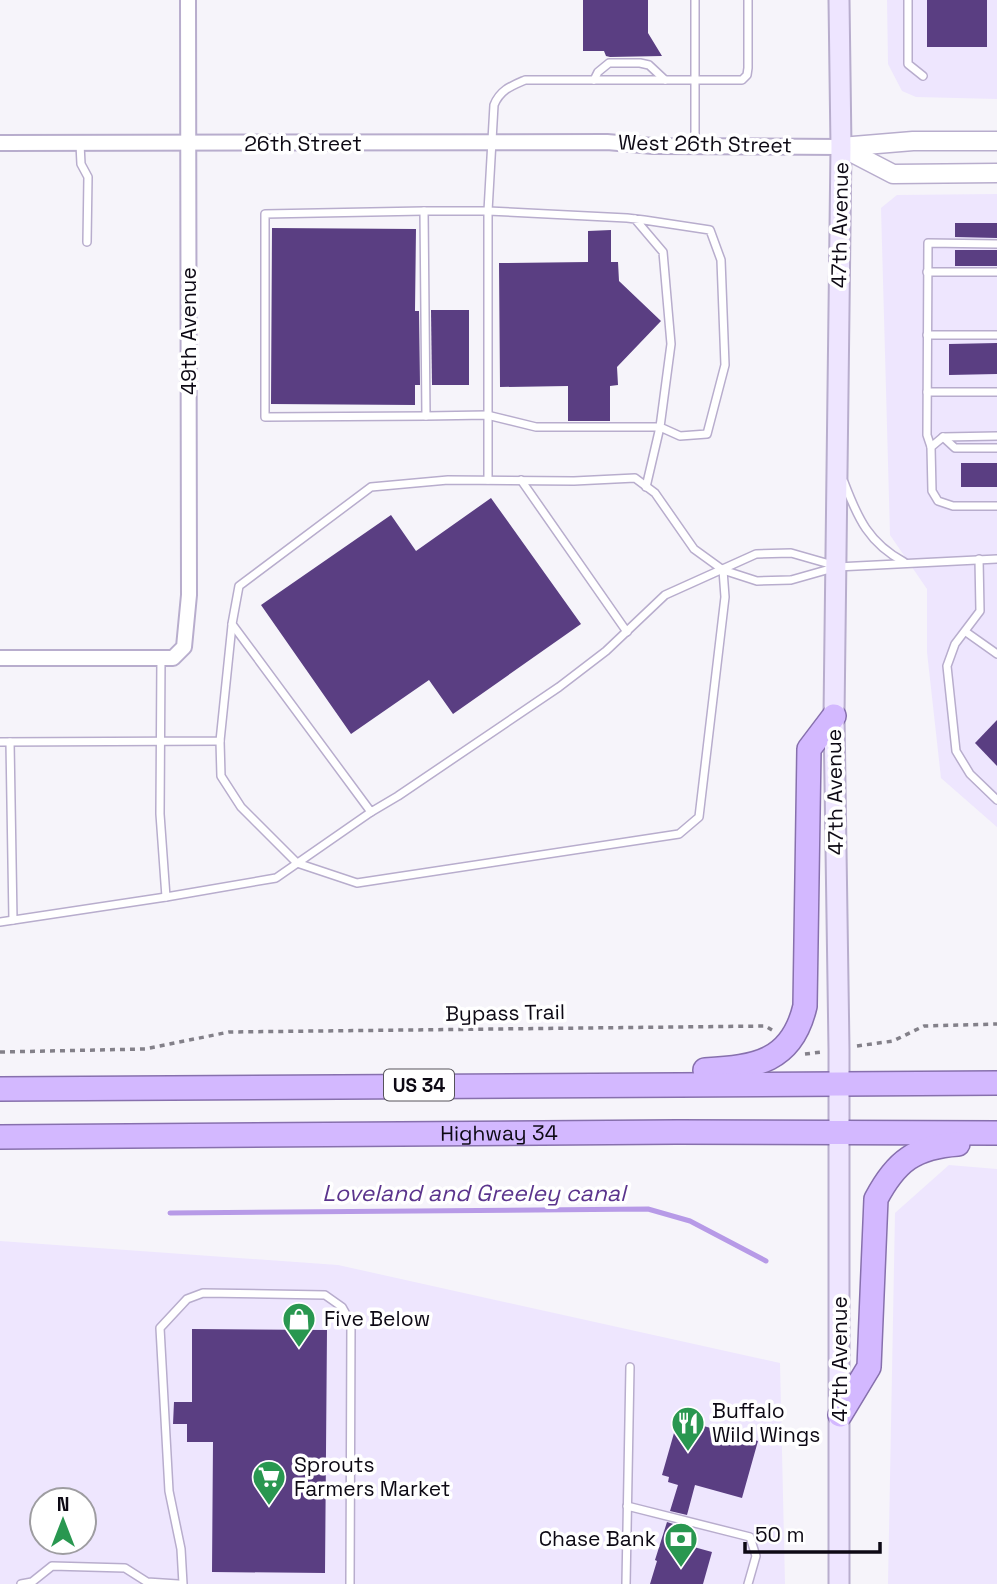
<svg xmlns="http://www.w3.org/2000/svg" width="997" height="1584" font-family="'Space Grotesk',sans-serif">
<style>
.built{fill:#eee6fe;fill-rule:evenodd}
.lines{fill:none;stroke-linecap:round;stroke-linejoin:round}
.stream{stroke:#b79ae7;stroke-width:5}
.building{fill:#5a3e82}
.service-casing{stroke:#b8adcd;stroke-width:10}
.minor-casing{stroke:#b8adcd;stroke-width:18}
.tertiary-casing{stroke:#b8adcd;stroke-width:21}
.secondary-casing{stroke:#b8adcd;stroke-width:23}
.trunk-casing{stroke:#8770ad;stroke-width:26}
.path{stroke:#838089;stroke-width:3.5;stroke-dasharray:5 5;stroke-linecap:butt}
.service{stroke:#fff;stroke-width:7}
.minor{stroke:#fff;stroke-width:14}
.tertiary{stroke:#fff;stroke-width:18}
.secondary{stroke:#eee5ff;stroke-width:19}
.trunk{stroke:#d3b8ff;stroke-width:23}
.labels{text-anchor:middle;stroke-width:7;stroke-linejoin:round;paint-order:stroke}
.shield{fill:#fff;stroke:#56535a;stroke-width:2}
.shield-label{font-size:19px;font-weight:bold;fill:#0d0914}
.street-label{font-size:21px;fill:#0d0914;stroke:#fff}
.poi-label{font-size:21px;fill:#0d0914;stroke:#fff;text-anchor:start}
.water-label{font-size:23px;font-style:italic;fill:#5b348d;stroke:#fff}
</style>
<rect width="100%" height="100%" fill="#f6f4fa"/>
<!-- built -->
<g class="built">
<polygon points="887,0 997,0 997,99 916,97 902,91 888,64"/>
<polygon points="997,194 997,827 941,778 927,652 927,589 890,535 881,208 897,195"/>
<polygon points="949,1165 997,1169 997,1584 888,1584 895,1213"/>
<path d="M0 1241 338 1265 780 1363 785 1584H0ZM42 1500H84V1542H42Z"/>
</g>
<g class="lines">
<!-- stream -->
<polyline class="stream" points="170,1213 648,1209 690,1221 766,1261"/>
</g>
<!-- building -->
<g class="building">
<polygon points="583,0 648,0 648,33 662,56 610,57 606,56 604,51 583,51"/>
<rect x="927" y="0" width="60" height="47"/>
<polygon points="955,223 997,223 997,238 955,237"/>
<polygon points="272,228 416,229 415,311 419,311 420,385 415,385 415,405 271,404"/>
<polygon points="611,230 611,262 618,262 619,281 661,321 617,367 618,385 610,386 610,421 568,421 568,386 500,387 499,263 588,262 588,231"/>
<rect x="955" y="250" width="42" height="16"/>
<polygon points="431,310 469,310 469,385 432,385"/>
<polygon points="997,343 997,374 949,375 949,344"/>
<rect x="961" y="463" width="36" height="24"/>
<polygon points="491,498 581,624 453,714 429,680 351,734 261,605 391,515 416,551"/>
<polygon points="997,720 997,766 975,743"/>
<polygon points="192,1329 327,1330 325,1573 212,1572 213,1442 187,1442 187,1424 173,1424 174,1402 192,1402"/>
<polygon points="678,1419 758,1441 742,1498 695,1485 687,1515 670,1511 678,1485 668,1482 669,1477 662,1475"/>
<polygon points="667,1522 683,1527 679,1541 684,1542 683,1544 712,1552 703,1584 650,1584 657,1561 655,1560"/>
</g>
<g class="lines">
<defs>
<g id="service">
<polyline points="695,0 695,146"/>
<polyline points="908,0 908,64 923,76"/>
<polyline points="594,80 598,72 609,63 640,63 649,65 665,80"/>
<polyline points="80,144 81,164 88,177 87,242"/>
<polyline points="424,211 265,214 265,417 426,416"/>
<polyline points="635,219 663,252 671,344 660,427 536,427 487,415 426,416 424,211 488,211 627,218 644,220 710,230 721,260 725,365 707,434 680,436 660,427 646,487"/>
<polyline points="927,272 997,272"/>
<polyline points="927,335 997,335"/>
<polyline points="927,392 997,392"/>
<polyline points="997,436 943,437 931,447 932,491 938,501 953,506 997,506"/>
<polyline points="943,437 955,448 997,448"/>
<polyline points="931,447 927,435 928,243 997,244"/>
<path d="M488 480V211L494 105C500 90 511 86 525 80H742L747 75 748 68V0"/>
<polyline points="521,480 627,632"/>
<path d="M844 482C858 519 869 543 904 562"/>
<polyline points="979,559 980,611 955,644 947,666 956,751 970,774 997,800"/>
<polyline points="833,565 791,553 756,554 665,595 606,651 559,687 398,796 371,812 232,624 239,586 371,487 448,480 574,481 635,478 655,493 694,549 723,570 757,581 791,580 837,567 997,559"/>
<polyline points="966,632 997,654"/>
<polyline points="161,658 160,814 166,897 276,878 371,812"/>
<polyline points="220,741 221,776 241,807 297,863 357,883 679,834 699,817 725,597 723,570"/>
<polyline points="0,742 220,741 232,625"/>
<polyline points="10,742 13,920"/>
<polyline points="0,922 166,897"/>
<polyline points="627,1506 750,1537 756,1556 748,1584"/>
<polyline points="21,1584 32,1582 52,1566 125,1568 147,1582 178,1584"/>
<polyline points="183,1584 181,1549 169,1491 160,1328 187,1299 203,1293 325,1295 342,1307 351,1323 350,1584"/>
<polyline points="626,1584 630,1367"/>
</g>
<g id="minor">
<polyline points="0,143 607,142 653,146 841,147"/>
<polyline points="0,658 173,658 184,647 189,595 188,0"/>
</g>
<g id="tertiary">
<polyline points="841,147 893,174 997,173"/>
<polyline points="841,147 913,141 997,141"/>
</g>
<polyline id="secondary" points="839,1584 839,1049 834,716 841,147 839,0"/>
<g id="trunk">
<path d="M705 1070C756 1067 792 1062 805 1006L809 749 834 716"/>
<polyline points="0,1089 997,1083"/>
<path id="s1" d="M0 1137 677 1132 997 1133"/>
<path d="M840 1415 869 1367 876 1199C896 1161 915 1147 958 1144"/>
</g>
</defs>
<!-- service casing -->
<use href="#service" class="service-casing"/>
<!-- minor casing -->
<use href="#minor" class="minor-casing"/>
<!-- tertiary casing -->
<use href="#tertiary" class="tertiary-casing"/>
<!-- secondary casing -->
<use href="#secondary" class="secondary-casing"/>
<!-- trunk casing -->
<use href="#trunk" class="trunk-casing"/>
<!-- path -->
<g class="path">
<polyline points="857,1046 893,1041 924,1026 997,1024"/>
<polyline points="0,1052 145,1049 229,1032 765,1026 772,1030"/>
<polyline points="805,1054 822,1052"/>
</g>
<!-- service -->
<use href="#service" class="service"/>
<!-- minor -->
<use href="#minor" class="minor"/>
<!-- tertiary -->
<use href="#tertiary" class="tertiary"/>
<!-- secondary -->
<use href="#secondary" class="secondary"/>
<!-- trunk -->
<use href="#trunk" class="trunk"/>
</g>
<!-- icons -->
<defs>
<symbol id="shop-pin" viewBox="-11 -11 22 30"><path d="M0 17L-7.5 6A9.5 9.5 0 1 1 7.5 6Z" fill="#299750" stroke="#fff"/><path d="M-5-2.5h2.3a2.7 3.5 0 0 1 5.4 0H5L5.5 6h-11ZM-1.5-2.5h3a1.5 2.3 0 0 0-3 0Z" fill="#fff"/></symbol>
<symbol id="restaurant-pin" viewBox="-11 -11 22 30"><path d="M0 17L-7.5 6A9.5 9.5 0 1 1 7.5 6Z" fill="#299750" stroke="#fff"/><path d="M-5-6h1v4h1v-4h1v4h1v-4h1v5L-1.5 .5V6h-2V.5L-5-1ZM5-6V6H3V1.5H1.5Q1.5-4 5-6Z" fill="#fff"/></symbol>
<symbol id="supermarket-pin" viewBox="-11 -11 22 30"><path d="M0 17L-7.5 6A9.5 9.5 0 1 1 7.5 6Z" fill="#299750" stroke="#fff"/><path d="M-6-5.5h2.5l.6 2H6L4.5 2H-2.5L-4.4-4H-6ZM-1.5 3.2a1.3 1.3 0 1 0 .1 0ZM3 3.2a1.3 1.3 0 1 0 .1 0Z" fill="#fff"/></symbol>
<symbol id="bank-pin" viewBox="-11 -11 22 30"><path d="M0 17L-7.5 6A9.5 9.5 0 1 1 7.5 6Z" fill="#299750" stroke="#fff"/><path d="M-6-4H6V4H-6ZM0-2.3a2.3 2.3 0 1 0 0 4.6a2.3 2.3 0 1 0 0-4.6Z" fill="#fff"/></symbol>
</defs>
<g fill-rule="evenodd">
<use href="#shop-pin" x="280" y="1300" width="38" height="52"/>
<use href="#restaurant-pin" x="669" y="1404" width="38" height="52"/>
<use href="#supermarket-pin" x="250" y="1458" width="38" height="52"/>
<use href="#bank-pin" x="662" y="1520" width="38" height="52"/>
</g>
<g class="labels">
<!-- shield labels -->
<rect class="shield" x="384" y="1069.5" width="70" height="31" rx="5"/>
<g class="shield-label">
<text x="419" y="1092">US 34</text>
</g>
<!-- street labels -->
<g class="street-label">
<text x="303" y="151">26th Street</text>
<text transform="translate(705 144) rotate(1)" y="7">West 26th Street</text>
<text transform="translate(840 225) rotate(-89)" y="7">47th Avenue</text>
<text transform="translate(189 331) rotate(-90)" y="7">49th Avenue</text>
<text transform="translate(835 792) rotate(-91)" y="7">47th Avenue</text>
<text transform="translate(505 1013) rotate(-1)" y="7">Bypass Trail</text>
<text dy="7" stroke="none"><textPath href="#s1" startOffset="499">Highway 34</textPath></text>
<text transform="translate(840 1359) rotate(-90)" y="7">47th Avenue</text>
</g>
<!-- poi labels -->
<g class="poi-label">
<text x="324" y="1326">Five Below</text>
<text x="712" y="1418">Buffalo<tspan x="712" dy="24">Wild Wings</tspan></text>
<text x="294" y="1472">Sprouts<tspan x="294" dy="24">Farmers Market</tspan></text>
<text x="656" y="1546" text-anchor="end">Chase Bank</text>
</g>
<!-- water labels -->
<g class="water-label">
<text x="474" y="1201">Loveland and Greeley canal</text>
</g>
</g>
<!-- north arrow -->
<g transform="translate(63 1521)"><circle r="33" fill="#ffffff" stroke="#9e9da1" stroke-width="2"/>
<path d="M0-5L12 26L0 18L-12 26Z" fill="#299750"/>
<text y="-10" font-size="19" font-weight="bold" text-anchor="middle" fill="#0d0914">N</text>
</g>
<!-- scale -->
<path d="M745 1542v10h135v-10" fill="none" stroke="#0d0914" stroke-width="3.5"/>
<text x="755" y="1542" font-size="21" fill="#0d0914" stroke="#ffffff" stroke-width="5" paint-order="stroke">50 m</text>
</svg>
